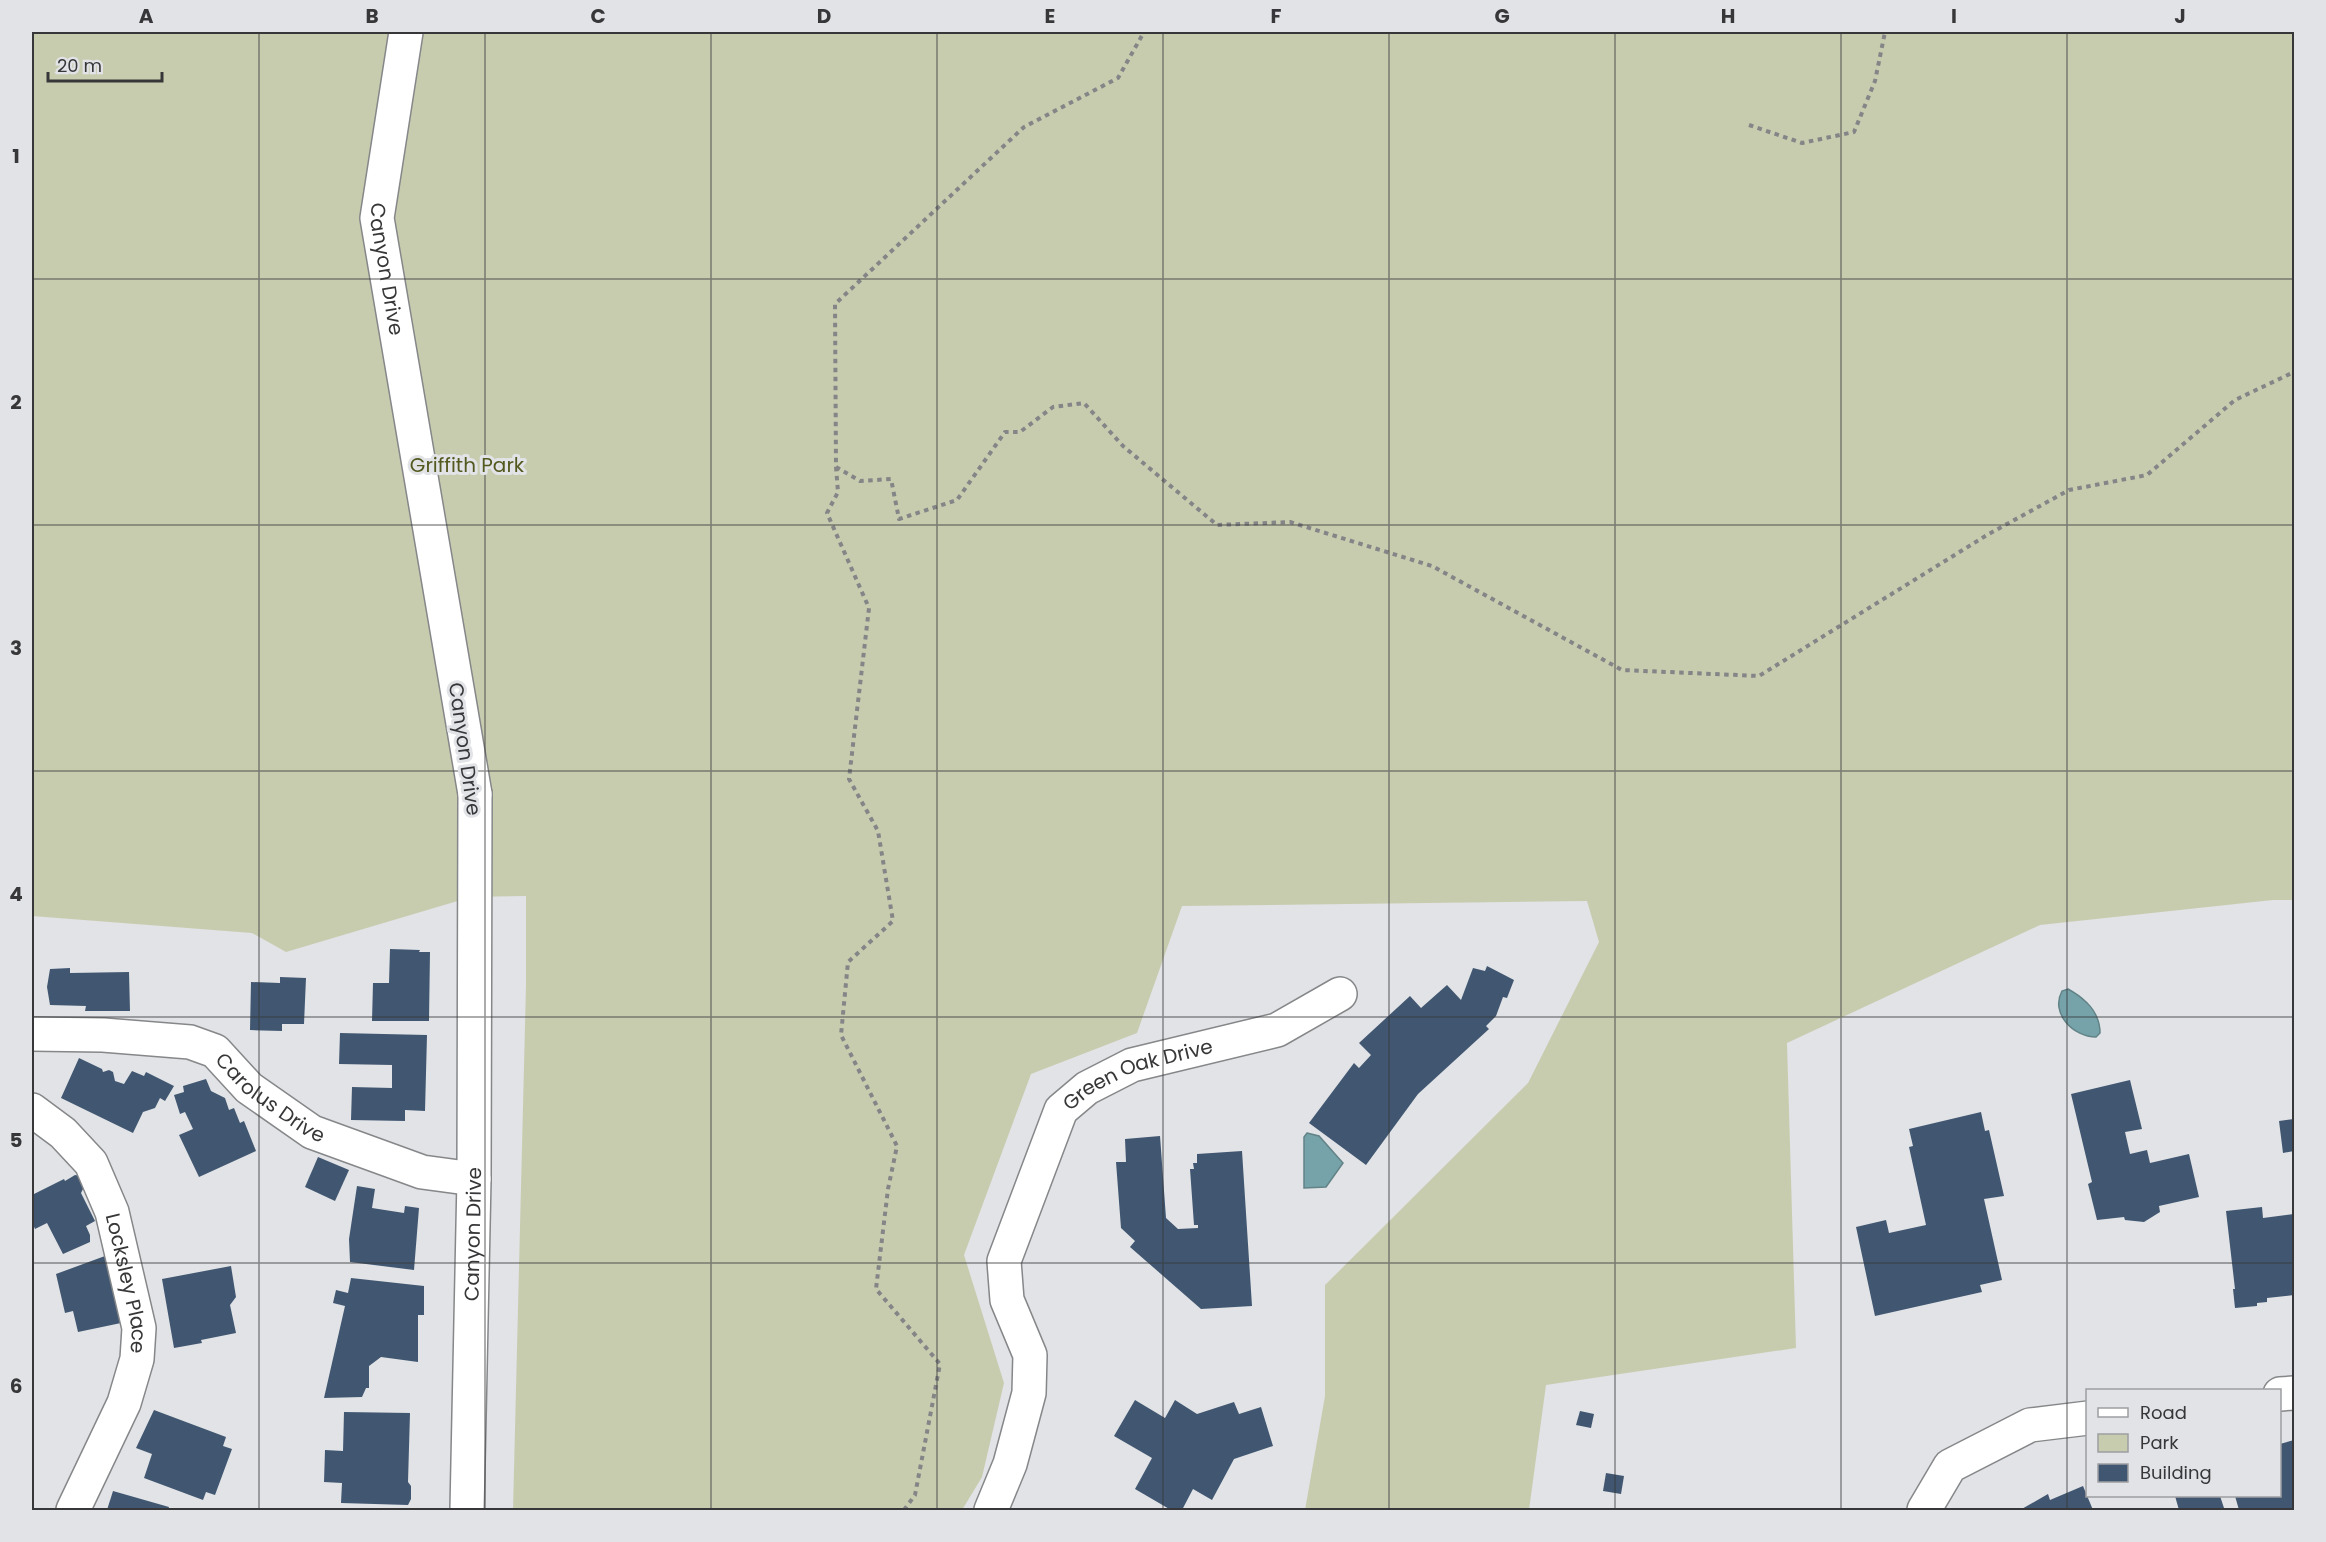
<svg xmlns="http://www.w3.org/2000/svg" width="2326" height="1542" font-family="Poppins,sans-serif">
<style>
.green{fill:#c8ccaf}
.water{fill:#75a3a9;stroke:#628387;stroke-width:1.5}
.building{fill:#415771}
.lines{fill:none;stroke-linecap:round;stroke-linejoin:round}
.street-casing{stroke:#858789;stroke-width:36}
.secondary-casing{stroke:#858789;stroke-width:36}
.path{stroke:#848587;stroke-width:4;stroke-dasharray:4.5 4.5;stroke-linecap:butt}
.street{stroke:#fff;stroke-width:33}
.secondary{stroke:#fff;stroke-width:33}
.grid{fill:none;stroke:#373739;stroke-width:1.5;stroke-opacity:0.55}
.labels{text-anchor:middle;stroke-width:6;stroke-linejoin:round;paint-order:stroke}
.street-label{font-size:20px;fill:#373739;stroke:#e1e3e6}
.park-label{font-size:20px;fill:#53581e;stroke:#e1e3e6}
.neatline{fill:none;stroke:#373739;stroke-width:2}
.grid-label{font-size:20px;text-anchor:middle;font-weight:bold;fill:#373739}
</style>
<rect width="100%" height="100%" fill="#e1e3e6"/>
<!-- green -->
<polygon class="green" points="32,32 2294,32 2294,900 2273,900 2040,925 1787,1043 1796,1348 1546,1385 1529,1510 1305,1510 1325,1396 1325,1285 1528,1083 1599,942 1587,901 1182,906 1137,1033 1031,1074 964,1255 1004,1383 982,1477 962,1510 513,1510 526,985 526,896 471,897 286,952 252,933 32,916"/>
<!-- water -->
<g class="water">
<path d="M2068 989C2086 999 2100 1012 2100 1033L2096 1037C2073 1037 2050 1013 2062 991Z"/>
<polygon points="1307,1133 1319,1136 1343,1163 1326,1187 1304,1188 1304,1137"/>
</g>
<!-- building -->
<g class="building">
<polygon points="390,949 420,950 419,952 430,952 429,1021 372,1021 373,983 389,983"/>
<polygon points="1487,966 1514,980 1507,998 1503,997 1496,1016 1486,1026 1489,1029 1418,1094 1366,1165 1309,1123 1354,1063 1359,1068 1371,1055 1359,1043 1410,996 1421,1008 1447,985 1461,1000 1473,968 1485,971"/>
<polygon points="70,968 70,973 129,972 130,1011 85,1011 86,1006 50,1005 47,987 50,969"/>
<polygon points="280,977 306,978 304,1024 282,1024 282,1031 250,1030 251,982 280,983"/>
<polygon points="340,1033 427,1035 425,1111 405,1110 405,1121 351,1120 352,1087 392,1088 392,1065 339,1064"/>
<polygon points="79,1058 102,1069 103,1072 109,1070 113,1072 115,1081 124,1084 132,1071 144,1076 146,1072 174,1086 165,1101 160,1098 155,1108 143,1112 133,1133 61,1098"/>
<polygon points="206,1079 211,1091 225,1098 229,1110 234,1108 240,1123 244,1121 256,1151 199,1177 179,1135 193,1129 185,1112 180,1114 174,1095 184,1092 183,1086"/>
<polygon points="2130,1080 2142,1129 2125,1132 2130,1154 2147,1150 2150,1163 2189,1154 2199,1197 2159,1206 2160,1212 2144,1222 2125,1220 2124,1217 2097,1220 2088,1184 2092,1182 2071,1094"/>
<polygon points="1981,1112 1985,1131 1989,1130 2004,1196 1984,1199 2002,1280 1980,1285 1982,1292 1875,1316 1856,1227 1886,1220 1889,1233 1926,1225 1909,1147 1913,1146 1909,1129"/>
<polygon points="2294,1119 2294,1151 2283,1153 2279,1121"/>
<polygon points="1160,1136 1166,1218 1178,1229 1198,1228 1198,1225 1194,1225 1190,1169 1194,1169 1193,1163 1197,1163 1197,1154 1242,1151 1252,1306 1201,1309 1130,1247 1135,1241 1121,1228 1116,1162 1126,1162 1125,1139"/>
<polygon points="318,1157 349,1170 335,1201 305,1187"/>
<polygon points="75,1175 81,1176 85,1185 81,1193 95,1221 86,1226 90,1235 90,1242 63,1254 47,1223 35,1229 32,1222 32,1195 64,1179 65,1181"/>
<polygon points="357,1186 375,1189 372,1208 404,1213 405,1206 419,1208 414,1270 350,1262 349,1239"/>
<polygon points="2262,1207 2263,1218 2294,1214 2294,1295 2267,1298 2267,1302 2257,1303 2257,1306 2235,1308 2233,1289 2235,1289 2226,1211"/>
<polygon points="105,1256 121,1323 78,1332 73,1311 65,1313 56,1274"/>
<polygon points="231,1266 236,1297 230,1305 236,1333 201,1340 202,1343 174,1348 162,1279"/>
<polygon points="351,1278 424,1286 424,1315 418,1315 418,1362 381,1357 369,1366 369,1388 366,1388 362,1397 324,1398 345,1306 333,1303 336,1290 348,1293"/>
<polygon points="1135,1400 1165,1418 1175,1400 1197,1414 1234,1402 1239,1414 1261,1407 1273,1446 1234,1459 1212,1500 1193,1489 1182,1510 1171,1510 1135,1489 1152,1458 1114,1436"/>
<polygon points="154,1410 226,1437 223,1446 232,1449 215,1495 206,1492 203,1500 144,1478 152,1454 136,1448"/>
<polygon points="1580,1411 1594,1414 1591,1428 1576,1425"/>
<polygon points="344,1412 410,1413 408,1482 411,1486 411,1499 408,1505 341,1503 342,1483 324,1482 325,1450 343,1451"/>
<polygon points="2294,1440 2294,1496 2292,1496 2294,1510 2239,1510 2235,1496 2280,1496 2280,1444"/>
<polygon points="1606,1473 1624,1476 1621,1494 1603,1491"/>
<polygon points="2083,1486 2093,1510 2020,1510 2048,1494 2050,1500"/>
<polygon points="113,1491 169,1507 168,1510 107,1510"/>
<polygon points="2175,1496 2220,1496 2224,1508 2216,1510 2179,1510"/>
</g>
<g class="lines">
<defs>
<g id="street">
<path id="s1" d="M406 32 377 218 475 794"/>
<path id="s2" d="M32 1034 103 1035 190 1042 215 1051 249 1088 312 1132 422 1172 474 1179"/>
<path id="s3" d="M32 1110 63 1133 91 1163 112 1212 139 1328 137 1359 124 1403 73 1510"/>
<polyline points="2280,1394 2294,1393"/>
<path id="s4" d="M991 1510 1010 1464 1029 1393 1030 1355 1007 1300 1004 1261 1061 1110 1087 1088 1132 1065 1277 1030 1340 994"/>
<polyline points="1924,1510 1950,1466 2030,1425 2088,1418"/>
</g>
<g id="secondary">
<path id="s5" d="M467 1510 474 1179 475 794"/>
</g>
</defs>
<!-- street casing -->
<use href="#street" class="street-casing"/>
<!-- secondary casing -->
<use href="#secondary" class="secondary-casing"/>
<!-- path -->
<g class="path">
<polyline points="1749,125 1802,143 1854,132 1875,81 1885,32"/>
<polyline points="836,467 860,481 891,479 899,519 957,500 1005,432 1020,432 1053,407 1084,403 1123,446 1217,525 1290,522 1432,566 1622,670 1759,676 1987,535 2069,490 2147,475 2235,400 2294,372"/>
<polyline points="904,1510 915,1495 940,1364 876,1289 888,1189 897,1146 841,1035 848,962 893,921 878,831 849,779 869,608 827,513 838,492 836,467 835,304 1024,127 1118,78 1144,32"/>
</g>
<!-- street -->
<use href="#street" class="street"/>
<!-- secondary -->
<use href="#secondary" class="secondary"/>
</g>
<!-- grid -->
<path class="grid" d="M259 32V1510M485 32V1510M711 32V1510M937 32V1510M1163 32V1510M1389 32V1510M1615 32V1510M1841 32V1510M2067 32V1510M32 279H2294M32 525H2294M32 771H2294M32 1017H2294M32 1263H2294"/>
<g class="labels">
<!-- street labels -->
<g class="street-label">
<text dy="7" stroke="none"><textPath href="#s1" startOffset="240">Canyon Drive</textPath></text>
<text transform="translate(465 749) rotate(82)" y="7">Canyon Drive</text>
<text dy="7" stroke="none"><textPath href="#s4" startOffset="508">Green Oak Drive</textPath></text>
<text dy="7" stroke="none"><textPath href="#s2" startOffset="258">Carolus Drive</textPath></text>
<text dy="7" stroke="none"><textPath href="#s5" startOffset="276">Canyon Drive</textPath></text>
<text dy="7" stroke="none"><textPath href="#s3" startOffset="206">Locksley Place</textPath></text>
</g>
<!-- park labels -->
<g class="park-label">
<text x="467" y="472">Griffith Park</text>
</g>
</g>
<!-- border -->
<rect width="2326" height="1542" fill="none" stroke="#e1e3e6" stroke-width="66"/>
<!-- legend -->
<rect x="2086" y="1389" width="195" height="108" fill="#e1e3e6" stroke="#9d9ea1" stroke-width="1.5"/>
<rect x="2098" y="1408" width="30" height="9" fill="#ffffff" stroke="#9d9ea1" stroke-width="1.5"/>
<text x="2140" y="1419" font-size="18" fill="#373739">Road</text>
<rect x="2098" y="1434" width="30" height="18" fill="#c8ccaf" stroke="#9d9ea1" stroke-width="1.5"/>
<text x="2140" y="1449" font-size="18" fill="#373739">Park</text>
<rect x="2098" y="1464" width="30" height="18" fill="#415771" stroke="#9d9ea1" stroke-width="1.5"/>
<text x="2140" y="1479" font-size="18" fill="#373739">Building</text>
<!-- scale -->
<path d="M48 72v9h114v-9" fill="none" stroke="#373739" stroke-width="3"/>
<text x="57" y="72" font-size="18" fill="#373739" stroke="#e1e3e6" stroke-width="4.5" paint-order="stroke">20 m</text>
<rect x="33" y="33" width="2260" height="1476" class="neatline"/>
<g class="grid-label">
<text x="146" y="23">A</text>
<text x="372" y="23">B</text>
<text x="598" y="23">C</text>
<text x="824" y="23">D</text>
<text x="1050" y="23">E</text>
<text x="1276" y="23">F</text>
<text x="1502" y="23">G</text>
<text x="1728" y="23">H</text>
<text x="1954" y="23">I</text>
<text x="2180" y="23">J</text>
<text x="16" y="163">1</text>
<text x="16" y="409">2</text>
<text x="16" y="655">3</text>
<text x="16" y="901">4</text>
<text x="16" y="1147">5</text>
<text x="16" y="1393">6</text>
</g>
</svg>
